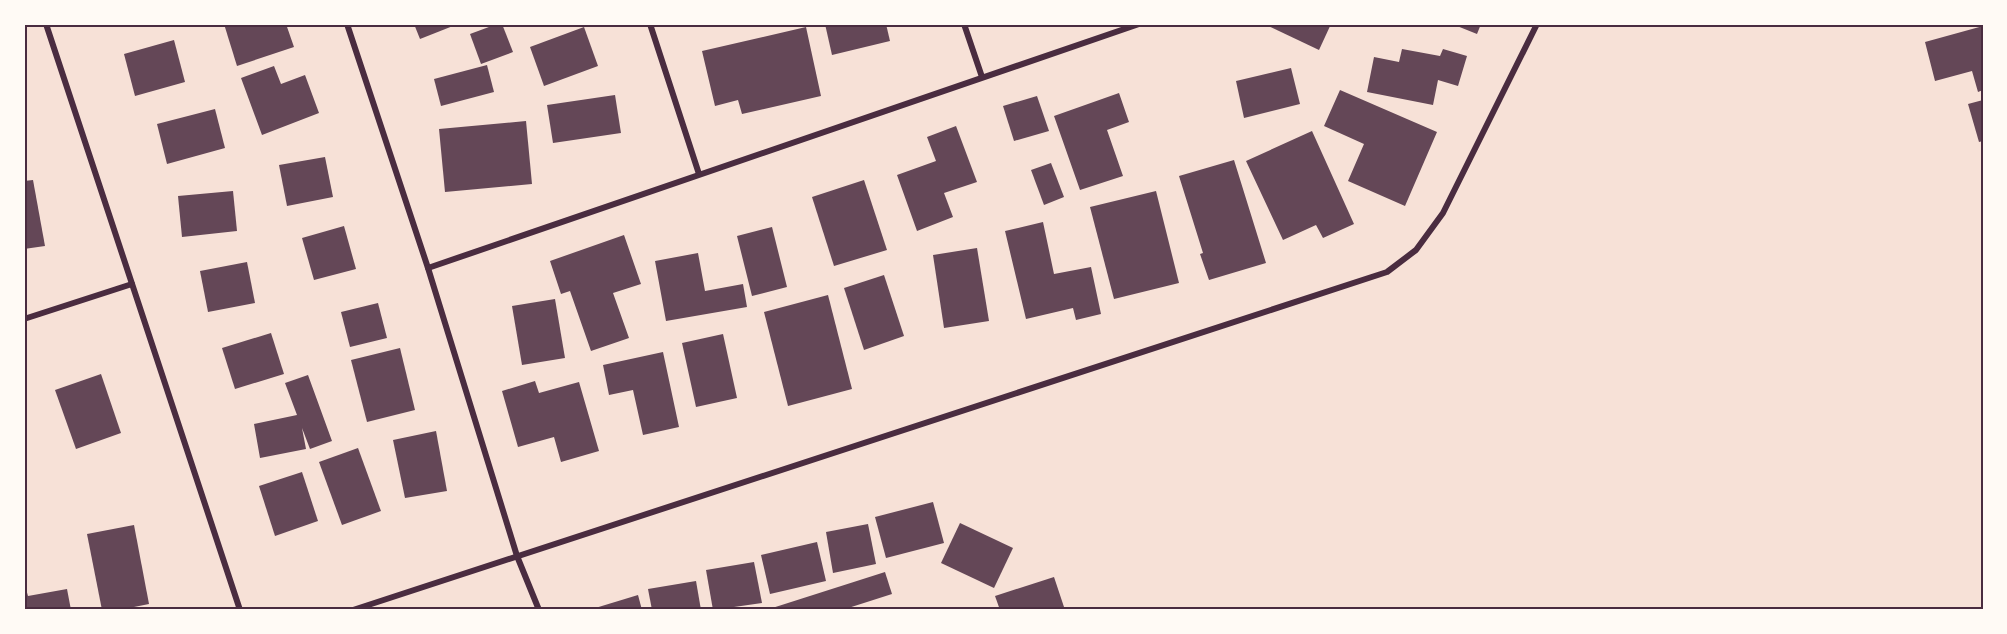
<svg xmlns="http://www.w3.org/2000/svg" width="2007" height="634" font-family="'DejaVu Sans',sans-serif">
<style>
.building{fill:#644757}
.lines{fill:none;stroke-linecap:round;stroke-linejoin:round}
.minor{stroke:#4a2c40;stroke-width:6}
.neatline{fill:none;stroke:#4a2c40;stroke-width:2}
</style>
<rect width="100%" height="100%" fill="#f7e1d7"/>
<!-- building -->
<g class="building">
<polygon points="224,24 286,24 294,47 237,66"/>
<polygon points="414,24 458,24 420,39"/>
<polygon points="497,24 502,24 513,52 481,64 470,34"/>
<polygon points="825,24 886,24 890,41 832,55"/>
<polygon points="1264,24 1331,24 1319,50"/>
<polygon points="1452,24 1481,24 1477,34"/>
<polygon points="1983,26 1983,90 1978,92 1972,71 1935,81 1925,42"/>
<polygon points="584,27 598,66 544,86 530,47"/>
<polygon points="806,27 821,96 742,114 738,100 715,106 702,51"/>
<polygon points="174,40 185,82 135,96 124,54"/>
<polygon points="1402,49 1440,56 1443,49 1467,56 1458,86 1438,80 1433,105 1367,92 1374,57 1399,62"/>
<polygon points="487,65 494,92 441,106 434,79"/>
<polygon points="274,66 281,84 305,75 319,113 262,135 241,78"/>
<polygon points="1291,68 1300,104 1244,118 1236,81"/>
<polygon points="1340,90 1437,132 1405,206 1348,181 1364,144 1324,126"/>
<polygon points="1119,93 1129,122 1107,130 1123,176 1080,190 1054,116"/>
<polygon points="615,95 621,133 553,143 547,105"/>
<polygon points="1037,96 1049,131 1014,141 1003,106"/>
<polygon points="1983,100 1983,141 1979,142 1968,104"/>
<polygon points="215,109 225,148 167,164 157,124"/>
<polygon points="526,121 532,184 445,192 439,129"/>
<polygon points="956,126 977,182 944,193 953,217 917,231 897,175 936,161 927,137"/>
<polygon points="1312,131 1354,224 1323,238 1316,225 1283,240 1246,161"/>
<polygon points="325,157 333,197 287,206 279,165"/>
<polygon points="1234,160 1266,263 1209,280 1200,254 1203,253 1179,176"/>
<polygon points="1051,163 1064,197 1044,205 1031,170"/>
<polygon points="33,180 45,246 24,249 24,181"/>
<polygon points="864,180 887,250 834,266 812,197"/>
<polygon points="233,191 237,231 182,237 178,196"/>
<polygon points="1156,191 1179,283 1114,299 1090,207"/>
<polygon points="1043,222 1054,274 1091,267 1101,314 1076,320 1073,308 1026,319 1005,231"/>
<polygon points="344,226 356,269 314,280 302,238"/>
<polygon points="772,227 787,287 752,296 737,236"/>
<polygon points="624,235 641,284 613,293 629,338 591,351 570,291 561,294 550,261"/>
<polygon points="977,248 989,321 944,328 933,255"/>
<polygon points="698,253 705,291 743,284 747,307 666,321 655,261"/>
<polygon points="247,262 255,303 208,312 200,271"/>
<polygon points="884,275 904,336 864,350 844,288"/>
<polygon points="828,295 852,389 788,406 764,312"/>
<polygon points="555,299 565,358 522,365 512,306"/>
<polygon points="378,303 387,338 350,347 341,312"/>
<polygon points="271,333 284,374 235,389 222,348"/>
<polygon points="723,334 737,398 696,407 682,343"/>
<polygon points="400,348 415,410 367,422 351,360"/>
<polygon points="663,352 679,427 643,435 633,390 609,395 603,365"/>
<polygon points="101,374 121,433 76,449 55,390"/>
<polygon points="308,375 332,441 310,449 302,428 306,449 260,458 254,424 297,415 285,383"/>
<polygon points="535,381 539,393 579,382 599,451 561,462 554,437 518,447 502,391"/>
<polygon points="436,431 447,491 405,498 393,440"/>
<polygon points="358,448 381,511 342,525 319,462"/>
<polygon points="302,472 318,521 275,536 259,486"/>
<polygon points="933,502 944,543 886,558 875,517"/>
<polygon points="960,523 1013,548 994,588 941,563"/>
<polygon points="868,524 876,564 833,573 826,532"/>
<polygon points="134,525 149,604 119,610 102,610 87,534"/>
<polygon points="817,542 826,581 770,594 761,555"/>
<polygon points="754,562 762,603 713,610 706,570"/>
<polygon points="885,572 892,594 842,610 766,610"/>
<polygon points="1054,577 1065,610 1000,610 995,596"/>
<polygon points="696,581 701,610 652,610 648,589"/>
<polygon points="24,582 28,596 67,589 71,610 24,610"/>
<polygon points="638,595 642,610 592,610 592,609"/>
</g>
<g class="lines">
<!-- minor -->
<g class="minor">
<polyline points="46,24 240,610"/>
<polyline points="347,24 428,268 517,556 539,610"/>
<polyline points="650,24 699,174"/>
<polyline points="964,24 982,77"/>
<polyline points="428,268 1139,24"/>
<polyline points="24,319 132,284"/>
<polyline points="353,610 1387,272 1416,250 1443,213 1537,24"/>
</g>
</g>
<!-- border -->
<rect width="2007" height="634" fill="none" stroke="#fffaf5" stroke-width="51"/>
<rect x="26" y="26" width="1956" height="582" class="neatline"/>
</svg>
